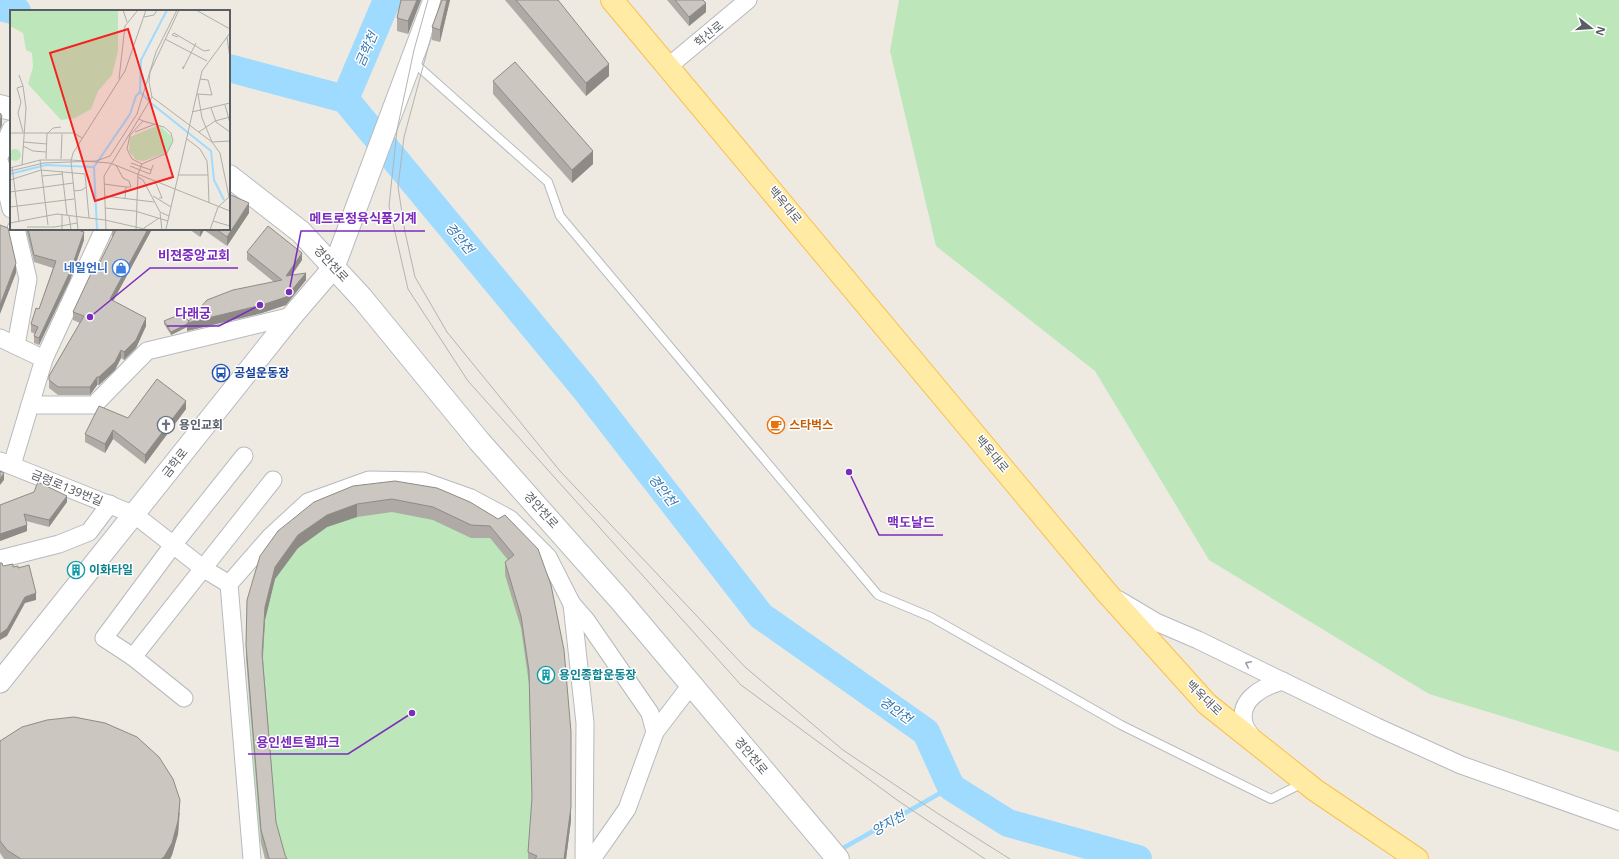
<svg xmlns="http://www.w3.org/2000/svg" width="1619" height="859" font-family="'Noto Sans','Noto Sans KR',sans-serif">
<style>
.green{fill:#bde7bb}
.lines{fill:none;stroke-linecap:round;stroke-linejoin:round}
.stream{stroke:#9fdbff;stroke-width:4.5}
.river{stroke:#9fdbff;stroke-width:28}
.service-casing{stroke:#b6babf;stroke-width:10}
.minor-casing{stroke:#b6babf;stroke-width:19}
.tertiary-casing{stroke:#b6babf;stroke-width:23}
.secondary-casing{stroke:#b6bbc1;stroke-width:24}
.primary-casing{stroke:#fbbf4c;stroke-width:24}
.service{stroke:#fff;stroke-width:8}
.minor{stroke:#fff;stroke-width:17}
.tertiary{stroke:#fff;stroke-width:21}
.secondary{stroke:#fff;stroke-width:22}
.primary{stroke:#ffeba4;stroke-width:22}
.tram{stroke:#b3b4b4;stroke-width:1}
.wall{fill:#afaaa5}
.shaded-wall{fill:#8e8b86}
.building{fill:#cbc6c0;stroke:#8e8b86}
.oneway{stroke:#9b9ea1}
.labels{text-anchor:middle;stroke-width:3;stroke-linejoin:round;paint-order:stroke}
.street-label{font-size:12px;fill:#595e63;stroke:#fff}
.shop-label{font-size:12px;font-weight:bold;fill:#366cbe;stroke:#fff;text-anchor:end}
.transit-label{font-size:12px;font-weight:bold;fill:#164399;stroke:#fff;text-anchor:start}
.worship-label{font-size:12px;font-weight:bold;fill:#5b616d;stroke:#fff;text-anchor:start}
.food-label{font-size:12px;font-weight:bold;fill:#c56008;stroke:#fff;text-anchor:start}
.culture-label{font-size:12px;font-weight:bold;fill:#0d838f;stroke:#fff;text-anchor:start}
.water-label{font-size:13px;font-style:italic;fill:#3477af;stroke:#fff}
.inset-river{fill:none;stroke:#9fdbff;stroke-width:2}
.inset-road{fill:none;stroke:#aeaeab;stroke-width:1}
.view{fill:#f5221f;fill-opacity:0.15;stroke:#f5221f;stroke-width:2}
.inset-edge{fill:none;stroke:#595e63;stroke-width:2}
.leader{fill:none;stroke:#7b2cbf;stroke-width:1.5}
.callout-dot{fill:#7b2cbf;stroke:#fff;stroke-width:1.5}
.callout-label{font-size:13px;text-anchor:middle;font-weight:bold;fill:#7b2cbf;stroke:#fff;stroke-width:3;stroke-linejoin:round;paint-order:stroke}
</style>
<rect width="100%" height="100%" fill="#eeeae1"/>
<!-- green -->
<g class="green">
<polygon points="899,0 1619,0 1619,752 1429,694 1209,560 1095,371 936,246 890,51"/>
<polygon points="353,499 498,531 564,662 571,744 571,820 566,859 265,859 258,835 246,657 247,612 282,538"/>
</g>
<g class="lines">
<!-- stream -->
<polyline class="stream" points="838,851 951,787"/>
<!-- river -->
<g class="river">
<polyline points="0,7 17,11"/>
<polyline points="229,68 345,99 585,389 761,616 926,732 951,787 1008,823 1138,859"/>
<polyline points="345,99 387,0"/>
</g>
<defs>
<polyline id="service" points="412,61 548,182 560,216 878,595 931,617 1121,725 1271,799 1303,783"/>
<g id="minor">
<polyline points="669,66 748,0"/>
<polyline points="0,155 11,129"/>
<polyline points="0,163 11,209"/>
<polyline points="0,338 44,359 30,405 94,405 147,351 292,316"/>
<polyline points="16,345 28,279 16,229"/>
<polyline points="44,359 104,229"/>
<polyline points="0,461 135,515 204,569 229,584"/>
<polyline points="12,465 30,405"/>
<polyline points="0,559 59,544 89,532 110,504"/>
<polyline points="1119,600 1156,622 1198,640 1377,727 1461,765 1619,821"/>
<polyline points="572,604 585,723 584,859"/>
<polyline points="133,657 273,480"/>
<polyline points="184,698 133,657 104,638 173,545 244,456"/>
<path d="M1254 740C1251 735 1245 729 1244 723 1238 699 1264 686 1283 681"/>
<polyline points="252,859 229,584 270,537 308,502 369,480 423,481 471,498 510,519 548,557 572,604 586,620 650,713 655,732 691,685"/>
<polyline points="592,859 627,809 655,732"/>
</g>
<polyline id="tertiary" points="0,682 292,316 334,267 434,0"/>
<g id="secondary">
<polyline points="0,106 11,109"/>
<polyline points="229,176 301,232 362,298 479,441 620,600 838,859"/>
</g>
<polyline id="primary" points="612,0 1107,593 1207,704 1315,790 1417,859"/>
</defs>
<!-- service casing -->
<use href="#service" class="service-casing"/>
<!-- minor casing -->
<use href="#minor" class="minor-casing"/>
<!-- tertiary casing -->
<use href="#tertiary" class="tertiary-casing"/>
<!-- secondary casing -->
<use href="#secondary" class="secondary-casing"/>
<!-- primary casing -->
<use href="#primary" class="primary-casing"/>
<!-- service -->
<use href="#service" class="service"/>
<!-- minor -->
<use href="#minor" class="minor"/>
<!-- tertiary -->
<use href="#tertiary" class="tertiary"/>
<!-- secondary -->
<use href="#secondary" class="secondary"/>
<!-- primary -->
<use href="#primary" class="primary"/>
<!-- tram -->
<g class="tram">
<polyline points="428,0 414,50 397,130 389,206 408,289 468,381 741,685 897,800 985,859"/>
<polyline points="441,0 404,137 398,187 405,232 415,277 447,332 560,471 745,667 843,750 937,813 1010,859"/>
</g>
</g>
<!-- wall -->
<g class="wall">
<polygon points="401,0 421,0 408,34 397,31 397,18"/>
<polygon points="442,0 450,0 440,42 432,40 432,27"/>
<polygon points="505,0 558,0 609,76 586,96"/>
<polygon points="667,0 703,0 706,12 689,26"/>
<polygon points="493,81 593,164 572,183 493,94"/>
<polygon points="249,213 227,246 204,230 200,237 189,229 229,229"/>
<polygon points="26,229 75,229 84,240 70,280 39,345 34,343 34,336 35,334 31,332 31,324 39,309 53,268 34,262"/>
<polygon points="112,229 152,229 113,301 146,326 136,348 124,360 121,358 115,370 99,385 97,385 90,395 58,395 49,388 49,376 80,323 73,320 73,312 97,268 113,236 112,236"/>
<polygon points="247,252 302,260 292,275 306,280 286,305 262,313 187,331 187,327 171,335 164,324 164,321 189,321 274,282 247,260"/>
<polygon points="186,409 145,464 113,439 105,453 85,442 85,434 128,418"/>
<polygon points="353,486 470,502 551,585 571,820 566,859 528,859 528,852 532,801 529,684 521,628 505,575 505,562 508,560 490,538 471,538 433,520 392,512 357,517 327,527 298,548 275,579 265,620 263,659 276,822 285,855 287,859 265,859 261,842 246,657 247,600"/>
<polygon points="67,502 49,527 26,521 27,531 0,541 0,505"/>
<polygon points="0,741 180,813 178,834 172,855 170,859 4,859 0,853"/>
</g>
<!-- shaded-wall -->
<g class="shaded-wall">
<polygon points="417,0 421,0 408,34 408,21"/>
<polygon points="447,0 450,0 440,42 440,30"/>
<polygon points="706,3 706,12 689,26 689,17"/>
<polygon points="609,64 609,76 586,96 586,83"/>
<polygon points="2,116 2,125 0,130 0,121"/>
<polygon points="593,151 593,164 572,183 572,170"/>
<polygon points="249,203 249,213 227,246 227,237"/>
<polygon points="148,229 152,229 110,307 110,299"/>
<polygon points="200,229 204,229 204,230 200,237"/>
<polygon points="84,232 84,240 70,280 39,345 39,338"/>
<polygon points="302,253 302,260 286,283 286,276"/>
<polygon points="16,263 16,273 0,314 0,305"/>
<polygon points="306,273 306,280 286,305 262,313 187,331 187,327 171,335 171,332 187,323"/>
<polygon points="146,318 146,326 136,348 124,360 124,352"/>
<polygon points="121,350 121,358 115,370 99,385 99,377"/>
<polygon points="97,377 97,385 90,395 90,387"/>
<polygon points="186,401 186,409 145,464 145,455"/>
<polygon points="113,430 113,439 105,453 105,444"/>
<polygon points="4,473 4,480 0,485 0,479"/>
<polygon points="67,496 67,502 49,527 49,520"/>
<polygon points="357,504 357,517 327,527 298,548 275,579 265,620 262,667 265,607 275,567 298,535 327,515"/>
<polygon points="27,525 27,531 0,541 0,534"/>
<polygon points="36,593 36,600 25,603 7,636 0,640 0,634 25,597"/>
<polygon points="571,744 571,820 566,859 564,859"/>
<polygon points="180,800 178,834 172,855 170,859 161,859"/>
</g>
<!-- building -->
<g class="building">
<polygon points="401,0 417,0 408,21 397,18"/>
<polygon points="442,0 447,0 440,30 432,27"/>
<polygon points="516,0 558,0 609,64 586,83"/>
<polygon points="675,0 703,0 706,3 689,17"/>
<polygon points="515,62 593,151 572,170 493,81"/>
<polygon points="0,113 2,116 0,121"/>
<polygon points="229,194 249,203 227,237 216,229 229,229"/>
<polygon points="0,225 8,228 16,263 0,305"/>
<polygon points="268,226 302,253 286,276 306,273 286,297 262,305 187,323 207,300 233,290 282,280 247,252"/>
<polygon points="28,229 75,229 84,232 70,272 39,338 34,336 38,327 31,324 36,308 39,309 56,261 34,255"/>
<polygon points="114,229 148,229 110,299 146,318 136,340 124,352 121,350 115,362 99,377 97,377 90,387 58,387 49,380 49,376 84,316 73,312 94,267 97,268 116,230"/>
<polygon points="181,314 189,321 187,324 171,332 164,321"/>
<polygon points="157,379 186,401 145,455 113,430 105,444 85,434 99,406 128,418"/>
<polygon points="0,471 4,473 0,479"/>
<polygon points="395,481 437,488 470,502 498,519 505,515 538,549 551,585 564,650 571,732 571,807 564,859 535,859 537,856 528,852 532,798 529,671 521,616 505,562 514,555 490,526 471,525 433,507 392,499 357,504 327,515 298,535 275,567 265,607 262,654 276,822 285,855 287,859 269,859 269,858 261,830 246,645 247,600 260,556 278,531 314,502 353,486"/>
<polygon points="38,482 67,496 49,520 24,514 27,525 0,534 0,505 34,492"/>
<polygon points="0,563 2,563 3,566 13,564 13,567 18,566 18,568 29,565 36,593 25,597 7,629 0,634"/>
<polygon points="74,717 105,723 137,737 159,757 173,779 180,800 178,821 172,843 164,857 161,859 21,859 7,850 0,841 0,741 22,727 47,720"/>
</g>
<!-- one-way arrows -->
<defs><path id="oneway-chevron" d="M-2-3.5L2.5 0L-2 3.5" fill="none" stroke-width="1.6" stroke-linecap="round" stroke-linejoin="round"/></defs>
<use class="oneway" href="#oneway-chevron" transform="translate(1248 664) rotate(-154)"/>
<!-- icons -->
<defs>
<symbol id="shop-ring" viewBox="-11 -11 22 22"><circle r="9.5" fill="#fff" stroke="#3f7fe0" stroke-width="1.5"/><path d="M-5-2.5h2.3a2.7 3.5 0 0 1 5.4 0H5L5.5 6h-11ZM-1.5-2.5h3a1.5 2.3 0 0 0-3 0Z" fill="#3f7fe0"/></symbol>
<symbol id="bus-ring" viewBox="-11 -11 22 22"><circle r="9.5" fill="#fff" stroke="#1a4fb4" stroke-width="1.5"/><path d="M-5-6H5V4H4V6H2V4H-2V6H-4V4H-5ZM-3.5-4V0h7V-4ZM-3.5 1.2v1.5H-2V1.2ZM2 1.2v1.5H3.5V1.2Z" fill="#1a4fb4"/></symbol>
<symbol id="church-ring" viewBox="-11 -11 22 22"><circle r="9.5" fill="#fff" stroke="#6b7280" stroke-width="1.5"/><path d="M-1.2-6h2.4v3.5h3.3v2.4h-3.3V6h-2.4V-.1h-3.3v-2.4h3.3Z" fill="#6b7280"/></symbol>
<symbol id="cafe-ring" viewBox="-11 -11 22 22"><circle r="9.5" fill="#fff" stroke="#e8710a" stroke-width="1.5"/><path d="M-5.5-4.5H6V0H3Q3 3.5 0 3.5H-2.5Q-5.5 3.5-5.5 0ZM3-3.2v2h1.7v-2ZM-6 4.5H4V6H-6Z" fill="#e8710a"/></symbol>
<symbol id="building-ring" viewBox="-11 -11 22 22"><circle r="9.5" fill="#fff" stroke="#0f9aa8" stroke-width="1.5"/><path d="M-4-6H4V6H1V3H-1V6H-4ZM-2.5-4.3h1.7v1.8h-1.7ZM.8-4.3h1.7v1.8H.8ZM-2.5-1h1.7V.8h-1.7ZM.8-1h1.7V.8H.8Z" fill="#0f9aa8"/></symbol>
</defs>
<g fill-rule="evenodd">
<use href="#shop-ring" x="111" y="258" width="20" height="20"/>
<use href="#bus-ring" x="211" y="363" width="20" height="20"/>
<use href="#church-ring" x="156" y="415" width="20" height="20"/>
<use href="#cafe-ring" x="766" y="415" width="20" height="20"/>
<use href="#building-ring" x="66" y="560" width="20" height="20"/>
<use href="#building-ring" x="536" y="665" width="20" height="20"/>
</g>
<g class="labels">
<!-- street labels -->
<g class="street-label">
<text transform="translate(709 34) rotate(-39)" y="4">학산로</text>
<text transform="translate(785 205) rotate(50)" y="4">백옥대로</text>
<text transform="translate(331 264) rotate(47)" y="4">경안천로</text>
<text transform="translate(992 454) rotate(50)" y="4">백옥대로</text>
<text transform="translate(175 463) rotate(-52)" y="4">금학로</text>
<text transform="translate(67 488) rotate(22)" y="4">금령로139번길</text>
<text transform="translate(541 510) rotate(48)" y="4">경안천로</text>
<text transform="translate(1204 698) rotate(44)" y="4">백옥대로</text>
<text transform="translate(751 756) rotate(50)" y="4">경안천로</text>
</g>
<!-- shop labels -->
<g class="shop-label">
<text x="108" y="272">네일언니</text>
</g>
<!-- transit labels -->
<g class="transit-label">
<text x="234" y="377">공설운동장</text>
</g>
<!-- worship labels -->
<g class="worship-label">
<text x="179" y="429">용인교회</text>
</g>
<!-- food labels -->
<g class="food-label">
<text x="789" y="429">스타벅스</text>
</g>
<!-- culture labels -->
<g class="culture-label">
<text x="89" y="574">이화타일</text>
<text x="559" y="679">용인종합운동장</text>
</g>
<!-- water labels -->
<g class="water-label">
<text transform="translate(366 49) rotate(-67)" y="5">금학천</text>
<text transform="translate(460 238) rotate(50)" y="5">경안천</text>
<text transform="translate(663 490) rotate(52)" y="5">경안천</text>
<text transform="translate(896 710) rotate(35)" y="5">경안천</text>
<text transform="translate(888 823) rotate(-30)" y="5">양지천</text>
</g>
</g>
<!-- overview -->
<g transform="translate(10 10)">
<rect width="220" height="220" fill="#eeeae1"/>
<path d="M0 0H108V41L102 65 88 81 81 99 65 108 51 110 18 74 23 57 22 43 16 40 13 23 0 16ZM149 115 161 126 162 133 157 142 134 151 126 150 119 141 120 127ZM-1 145a6 6 0 1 1 12 0a6 6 0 1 1-12 0Z" fill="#bde7bb"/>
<path class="inset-river" d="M130 82 139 91M141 93 201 141 204 170 214 190M0 164 36 155 84 157M87 220 84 157 120 104 126 86 130 82 131 50 157 0"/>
<path class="inset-road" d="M113 0 117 12M186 0 220 19M134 7 144 5 147 0M168 27 162 25 164 23 194 41 200 40M217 27 220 48M155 29 197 51M173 56V59L186 33M9 65 13 76 16 98 12 155M109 69 115 16 128 0M187 84 202 85 198 70 190 69M188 84 192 108 202 132 220 131M142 87 202 132 210 143 219 187M215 95 220 113M201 98 206 112 220 122M182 102 220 93M129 109 133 111 120 125 117 139 122 149 132 154 157 143 163 131 161 123 154 117 133 111M13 122 8 103 11 92 7 78 13 76M125 122 148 113M189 122 205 111 220 107M0 123H64L72 128M177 129 190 139 197 151 198 165M13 132 37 134M13 136 23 141 36 142M36 149 37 124 43 118 51 117M51 149 52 124M30 150 38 215M61 150 100 153 220 201M121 153 141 160M106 155 113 168 119 171 121 177H116L115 188M120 156 140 164 143 155M2 157 9 211M0 158 30 150H61M0 161 34 153 86 151 100 146 127 104 146 42 167 0M52 161 57 205M168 165H198L199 193M32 166 53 164M128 167 133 170 150 202 159 206M0 170 31 160 75 164 79 208M145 171 152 188H149M94 174 116 177M64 181 72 180 76 177M0 182 63 173M95 186 144 192M100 186 116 180M143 186 161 197M0 197 64 189M95 198 125 201 158 211M150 203 152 220M59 206 61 220M203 211 220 216M0 213 47 204 95 210 139 220M17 217H45L67 213M134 218 149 208M156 219 192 61 220 23M52 220V205M68 220 61 151 63 143 115 61 136 0M96 220 94 166 142 87 139 72 140 62 169 0M126 220 128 164 132 154M200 220 208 197 219 187"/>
<path class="view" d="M118 19 163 167 85 191 40 43Z"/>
<rect width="220" height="220" class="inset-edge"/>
</g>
<!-- callouts -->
<path class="leader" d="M289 292L301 231H425M90 317L150 268H238M260 305L219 326H167M849 472L879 535H943M412 713L348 754H248"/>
<g class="callout-dot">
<circle cx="289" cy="292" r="4"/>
<circle cx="90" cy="317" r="4"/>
<circle cx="260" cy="305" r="4"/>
<circle cx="849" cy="472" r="4"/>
<circle cx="412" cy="713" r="4"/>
</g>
<g class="callout-label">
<text x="363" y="223">메트로정육식품기계</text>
<text x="194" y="260">비젼중앙교회</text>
<text x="193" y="318">다래궁</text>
<text x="911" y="527">맥도날드</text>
<text x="298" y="747">용인센트럴파크</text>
</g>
<!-- north arrow -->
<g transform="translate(1591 28) rotate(107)" stroke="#ffffff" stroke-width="3" paint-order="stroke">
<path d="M0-3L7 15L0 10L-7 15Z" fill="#595e63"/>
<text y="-6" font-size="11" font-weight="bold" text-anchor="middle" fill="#595e63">N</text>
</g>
</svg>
